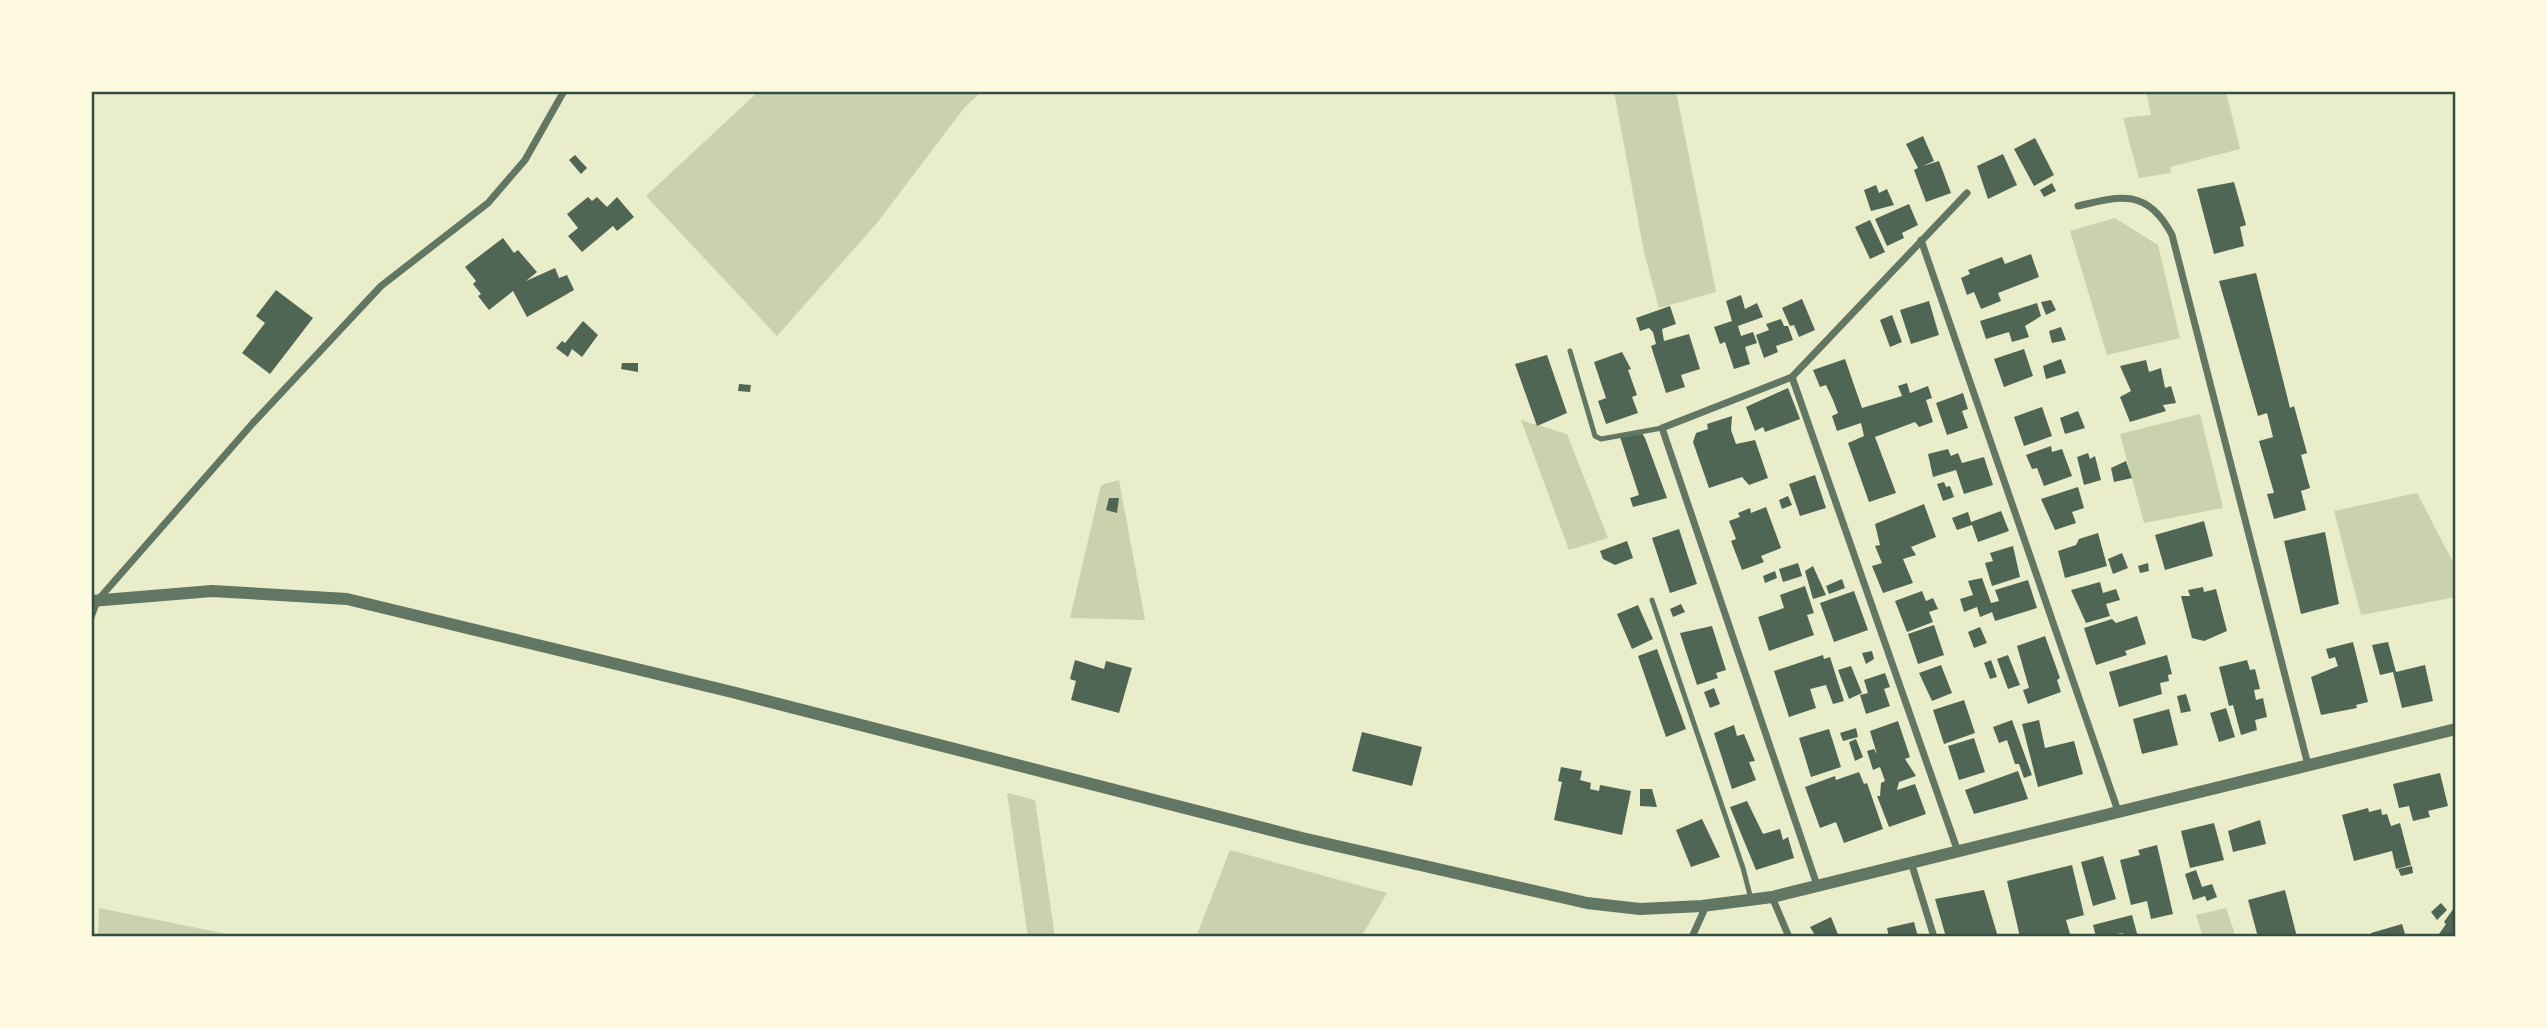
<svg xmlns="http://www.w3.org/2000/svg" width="2547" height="1028" font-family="'Fira Sans',sans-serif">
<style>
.green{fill:#cad2ad}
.building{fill:#4f6655}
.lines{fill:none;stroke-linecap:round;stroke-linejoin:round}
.service{stroke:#617663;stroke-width:5}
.minor{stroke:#617663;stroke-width:7}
.tertiary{stroke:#617663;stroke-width:12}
.neatline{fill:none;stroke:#344e41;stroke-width:2.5}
</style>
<rect width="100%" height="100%" fill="#e9edc9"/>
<!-- green -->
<g class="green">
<polygon points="759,91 982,91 964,108 877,223 777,336 646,196"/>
<polygon points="1614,91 1676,91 1716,292 1659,308 1644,252"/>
<polygon points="2146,91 2226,91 2240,149 2170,167 2171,173 2139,178 2123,118 2151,115"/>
<polygon points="2115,218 2158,245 2180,338 2107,355 2070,231"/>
<polygon points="2200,414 2223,508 2144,523 2120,434"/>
<polygon points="1521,420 1567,434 1608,538 1569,550"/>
<polygon points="1119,480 1145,620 1070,618 1101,485"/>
<polygon points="2417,493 2456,568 2456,597 2361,615 2334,511"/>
<polygon points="1007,793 1035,800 1055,937 1028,937"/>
<polygon points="1230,850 1387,893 1361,937 1196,937"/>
<polygon points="99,908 241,937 98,937"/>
<polygon points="2226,908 2236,937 2203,937 2196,915"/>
</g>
<!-- building -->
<g class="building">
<polygon points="1923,136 1934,161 1923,166 1939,161 1951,193 1926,202 1914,170 1918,168 1906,144"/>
<polygon points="2035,138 2054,175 2034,186 2014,149"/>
<polygon points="2003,154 2017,185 1988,199 1977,166"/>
<polygon points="575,155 587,168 581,174 569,160"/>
<polygon points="2234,182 2246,225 2240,227 2244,246 2214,254 2197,189"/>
<polygon points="2052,183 2056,191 2044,197 2040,190"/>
<polygon points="1876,185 1879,193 1887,189 1894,205 1871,211 1864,190"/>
<polygon points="588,197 592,201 597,197 607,207 617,197 634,217 617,231 613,226 582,252 568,236 578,228 567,214"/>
<polygon points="1909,204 1918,225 1902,233 1904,238 1887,246 1875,219"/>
<polygon points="1870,220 1885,252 1870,259 1855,227"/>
<polygon points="503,238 514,253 518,250 537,272 526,281 555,268 559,278 567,275 574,290 527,317 513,291 489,310 478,296 481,294 473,284 476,281 465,267"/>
<polygon points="2031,254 2039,277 1998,293 2001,301 1981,309 1974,292 1967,295 1961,278 1970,274 1968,270 2002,257 2005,264"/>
<polygon points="2256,273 2290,408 2294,406 2307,453 2301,455 2310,488 2301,491 2306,510 2274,519 2267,494 2274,493 2259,441 2273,437 2267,413 2258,416 2219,281"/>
<polygon points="276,290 313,318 270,374 242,353 265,323 256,316"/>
<polygon points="1741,295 1745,309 1757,303 1763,317 1738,326 1741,336 1753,332 1757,343 1745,347 1750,364 1734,369 1725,342 1720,344 1714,327 1732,321 1726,301"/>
<polygon points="1802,299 1815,330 1799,337 1794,325 1790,326 1782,308"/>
<polygon points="2051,300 2056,310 2046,315 2041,302"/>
<polygon points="1929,301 1939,335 1911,344 1900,310"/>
<polygon points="2037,303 2041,316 2025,326 2029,337 2012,342 2009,332 1986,339 1980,321"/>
<polygon points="1670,306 1676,324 1662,329 1664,341 1689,334 1700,369 1681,375 1685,387 1666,393 1651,346 1656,344 1653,332 1649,328 1640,331 1636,318"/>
<polygon points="1892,315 1902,342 1890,347 1880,320"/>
<polygon points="1781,319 1784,326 1788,326 1793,340 1776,346 1778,352 1764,358 1756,335 1769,330 1766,324"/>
<polygon points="583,321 598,335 582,357 572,349 568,357 556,348 562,341 565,343"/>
<polygon points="2061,327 2066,340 2052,343 2049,331"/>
<polygon points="2024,349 2033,376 2004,387 1994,359"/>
<polygon points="1622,352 1631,369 1628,370 1637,395 1632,397 1638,413 1606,424 1598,401 1606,398 1594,362"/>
<polygon points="1547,355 1567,413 1537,426 1515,364"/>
<polygon points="1845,359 1862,408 1902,396 1898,386 1907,383 1910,393 1928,386 1932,398 1926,400 1933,422 1919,427 1915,422 1875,437 1896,493 1869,502 1848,443 1864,436 1861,423 1837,431 1832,416 1838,413 1833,400 1826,385 1820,387 1813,370"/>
<polygon points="2061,359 2066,373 2046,379 2043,366"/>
<polygon points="2146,360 2149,372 2161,368 2165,388 2171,386 2176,403 2163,405 2166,411 2130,422 2120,397 2131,391 2120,366"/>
<polygon points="622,363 638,363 638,372 621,369"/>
<polygon points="739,384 751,385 750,392 738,391"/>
<polygon points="1788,388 1800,419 1765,432 1763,427 1755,431 1746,407"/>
<polygon points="1963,393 1968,409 1962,411 1968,428 1947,435 1936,403"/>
<polygon points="2042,407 2052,436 2024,446 2014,417"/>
<polygon points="2078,411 2085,428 2065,434 2060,418"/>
<polygon points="1732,416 1731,430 1736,444 1755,440 1768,478 1749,485 1742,477 1709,488 1693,442 1696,433 1708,429 1707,424"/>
<polygon points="1640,430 1645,438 1667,498 1633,507 1630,498 1639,495 1620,437"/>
<polygon points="2051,446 2052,452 2062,449 2072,476 2044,486 2037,468 2032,469 2026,455"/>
<polygon points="1948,449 1951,456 1958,453 1962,463 1984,457 1993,485 1964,494 1956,470 1933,477 1928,454"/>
<polygon points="2088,453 2090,459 2095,456 2101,480 2084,485 2077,457"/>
<polygon points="2126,461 2132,478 2114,482 2111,468"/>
<polygon points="1815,475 1826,508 1800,516 1789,484"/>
<polygon points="1944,482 1946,487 1950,486 1954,497 1943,501 1937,484"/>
<polygon points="2078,487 2084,508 2072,512 2076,523 2055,530 2041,499"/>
<polygon points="1788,496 1792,505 1782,509 1779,500"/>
<polygon points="1109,498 1119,498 1117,513 1106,510"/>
<polygon points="1924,504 1936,537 1911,547 1916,555 1903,559 1913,583 1883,593 1872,566 1882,563 1875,546 1880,545 1875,524"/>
<polygon points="1766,507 1781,548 1761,556 1764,562 1742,570 1731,541 1736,539 1729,521 1740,517 1738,513 1750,508 1751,513"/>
<polygon points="2001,511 2009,531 1978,542 1972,525 1957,530 1952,518 1968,512 1971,522"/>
<polygon points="2204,521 2213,556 2165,570 2155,535"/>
<polygon points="1679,529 1697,584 1670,593 1652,538"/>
<polygon points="2325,532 2339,604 2301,614 2284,541"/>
<polygon points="2098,533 2107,566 2065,578 2058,551 2076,545 2079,539"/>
<polygon points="1627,541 1633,558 1615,565 1603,559 1600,551"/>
<polygon points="2013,546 2020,577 1992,586 1985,563 1993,561 1990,553"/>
<polygon points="2122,553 2128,568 2113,574 2108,559"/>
<polygon points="1798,563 1802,576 1783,582 1779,569"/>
<polygon points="2148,563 2149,571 2140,573 2138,566"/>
<polygon points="1813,566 1826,595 1813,599 1805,571"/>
<polygon points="1775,571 1777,578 1765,583 1763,576"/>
<polygon points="1982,578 1991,603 1999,601 1995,590 2028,580 2037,608 1995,621 1992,612 1980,617 1977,607 1964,612 1960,599 1973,595 1968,581"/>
<polygon points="1842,579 1845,588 1829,594 1826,586"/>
<polygon points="2100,582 2103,593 2116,589 2120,600 2106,604 2110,616 2086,623 2071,590"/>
<polygon points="1805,586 1814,613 1807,615 1814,635 1769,651 1758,617 1784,608 1780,595"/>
<polygon points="2203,587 2204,592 2216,589 2227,631 2204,641 2192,638 2181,596 2190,596 2188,590"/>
<polygon points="1854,591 1868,630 1834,642 1820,603"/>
<polygon points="1922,591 1926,601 1933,598 1938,609 1929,612 1933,622 1907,632 1895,601"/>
<polygon points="1681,604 1685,612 1673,617 1670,609"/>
<polygon points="1638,605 1653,639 1632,649 1617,614"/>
<polygon points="2137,616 2146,644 2125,651 2127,655 2096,665 2084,628 2112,619 2116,623"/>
<polygon points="1934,625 1944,655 1918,664 1908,634"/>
<polygon points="1712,626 1726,670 1716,673 1718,678 1697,685 1680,633"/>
<polygon points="1980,627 1987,643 1974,648 1968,632"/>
<polygon points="2045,636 2060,678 2057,680 2061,692 2028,704 2023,690 2029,688 2017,646"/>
<polygon points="2353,642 2368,702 2356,705 2357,708 2321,715 2311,677 2338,666 2335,657 2329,659 2326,649"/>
<polygon points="2388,642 2396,672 2425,665 2433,701 2402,708 2393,672 2380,675 2372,645"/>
<polygon points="1657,649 1686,729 1666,737 1638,656"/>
<polygon points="1872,651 1874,659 1866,664 1862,653"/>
<polygon points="1823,655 1824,659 1830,657 1844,701 1833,704 1826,685 1810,689 1816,708 1789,717 1774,671"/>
<polygon points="2008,655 2020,685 2008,689 1997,659"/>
<polygon points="2167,655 2172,674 2168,675 2169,681 2160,683 2162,694 2119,707 2109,672"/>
<polygon points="1075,660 1104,669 1106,661 1132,668 1119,713 1071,700 1076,681 1070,679"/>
<polygon points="1991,660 1997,677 1990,679 1984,663"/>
<polygon points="2247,660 2250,670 2255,669 2260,689 2254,690 2256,700 2263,698 2267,717 2255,720 2257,730 2241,735 2233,705 2229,706 2219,667"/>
<polygon points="1941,665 1952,693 1932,701 1919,673"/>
<polygon points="1851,666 1862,693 1849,699 1838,670"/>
<polygon points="1885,673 1890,687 1884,689 1890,706 1866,714 1860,695 1868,693 1864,680"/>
<polygon points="1714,688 1720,704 1710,708 1704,692"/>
<polygon points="2186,694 2191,711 2181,713 2177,696"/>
<polygon points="1964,700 1975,733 1944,744 1933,710"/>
<polygon points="2226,708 2235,737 2219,742 2210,713"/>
<polygon points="2169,709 2178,745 2142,754 2133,719"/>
<polygon points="2012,720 2032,775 2024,778 2019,764 2015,764 2007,740 1999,743 1993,727"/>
<polygon points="2039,720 2045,748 2074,741 2083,774 2038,787 2022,724"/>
<polygon points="1898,721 1910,757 1905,759 1916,776 1899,782 1897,790 1915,784 1926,814 1889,827 1877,796 1880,796 1881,783 1885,781 1880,767 1873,770 1867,751 1874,749 1877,754 1870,731"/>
<polygon points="1734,725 1737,736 1744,734 1755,761 1749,762 1756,780 1732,789 1714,733"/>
<polygon points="1856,728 1858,737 1843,741 1840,733"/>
<polygon points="1829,729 1841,767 1811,777 1799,738"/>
<polygon points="1362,732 1422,747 1412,786 1352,771"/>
<polygon points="1974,738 1985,772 1959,780 1948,746"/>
<polygon points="1856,739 1863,757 1855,761 1849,742"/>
<polygon points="1561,767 1582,771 1580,780 1591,783 1590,789 1599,791 1600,785 1631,791 1622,835 1554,820 1562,782 1558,781"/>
<polygon points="2018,771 2028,799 1974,814 1965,790"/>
<polygon points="1859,772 1864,784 1867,783 1883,829 1844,843 1836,822 1820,828 1805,787 1835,776 1836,780"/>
<polygon points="2440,773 2448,806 2428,811 2430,817 2413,821 2409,806 2399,808 2393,784"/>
<polygon points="1640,789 1652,789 1657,807 1640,806"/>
<polygon points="1747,801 1763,834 1780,829 1783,840 1788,837 1794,858 1756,870 1730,807"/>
<polygon points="2368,808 2369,812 2381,809 2382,815 2387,814 2391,826 2400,823 2411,865 2396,869 2392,851 2354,861 2342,815"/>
<polygon points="1702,819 1720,857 1691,867 1676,830"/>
<polygon points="2260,820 2266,844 2233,852 2228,831"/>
<polygon points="2214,823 2224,860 2190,868 2181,831"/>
<polygon points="2157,845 2173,914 2151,919 2147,901 2131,905 2120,860 2140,855 2138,850"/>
<polygon points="2103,856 2116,899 2093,906 2081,862"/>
<polygon points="2072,865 2084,915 2066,920 2071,937 2020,937 2007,881"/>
<polygon points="2412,866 2413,873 2401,876 2398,869"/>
<polygon points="2196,870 2202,887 2212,884 2217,897 2207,901 2205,896 2193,900 2185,874"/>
<polygon points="1984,890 1998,937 1946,937 1935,899"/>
<polygon points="2285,890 2297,937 2258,937 2248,900"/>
<polygon points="2441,903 2447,910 2437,920 2431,912"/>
<polygon points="2456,905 2456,937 2441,937 2439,934 2446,924 2444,922"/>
<polygon points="2132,915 2138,937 2124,937 2123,933 2096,937 2093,925"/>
<polygon points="1831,917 1839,937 1816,937 1810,927"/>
<polygon points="1914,922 1918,937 1889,937 1887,928"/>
<polygon points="2402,924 2406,937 2372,937 2371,933"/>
</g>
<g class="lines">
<!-- service -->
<g class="service">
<polyline points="1570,351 1595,436 1601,439 1662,428"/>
<polyline points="1652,600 1743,868 1751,899"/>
</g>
<!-- minor -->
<g class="minor">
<path d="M2078 206C2122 195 2148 189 2172 235L2308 765"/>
<polyline points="1921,240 2118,811"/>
<polyline points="1792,377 1958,852"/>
<polyline points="91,617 97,601 253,423 381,286 488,203 525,160 564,91"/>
<polyline points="1911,862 1934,937"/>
<polyline points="1817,885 1662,428 1792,377 1967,193"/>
<polyline points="1772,897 1789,937"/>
<polyline points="1692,937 1706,906"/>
</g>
<!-- tertiary -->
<polyline class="tertiary" points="91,601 212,591 347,599 732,692 1302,838 1587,903 1640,909 1702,906 1772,897 2456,729"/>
</g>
<!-- border -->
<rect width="2547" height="1028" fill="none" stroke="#fefae0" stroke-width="186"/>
<rect x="93" y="93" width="2361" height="842" class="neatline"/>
</svg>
